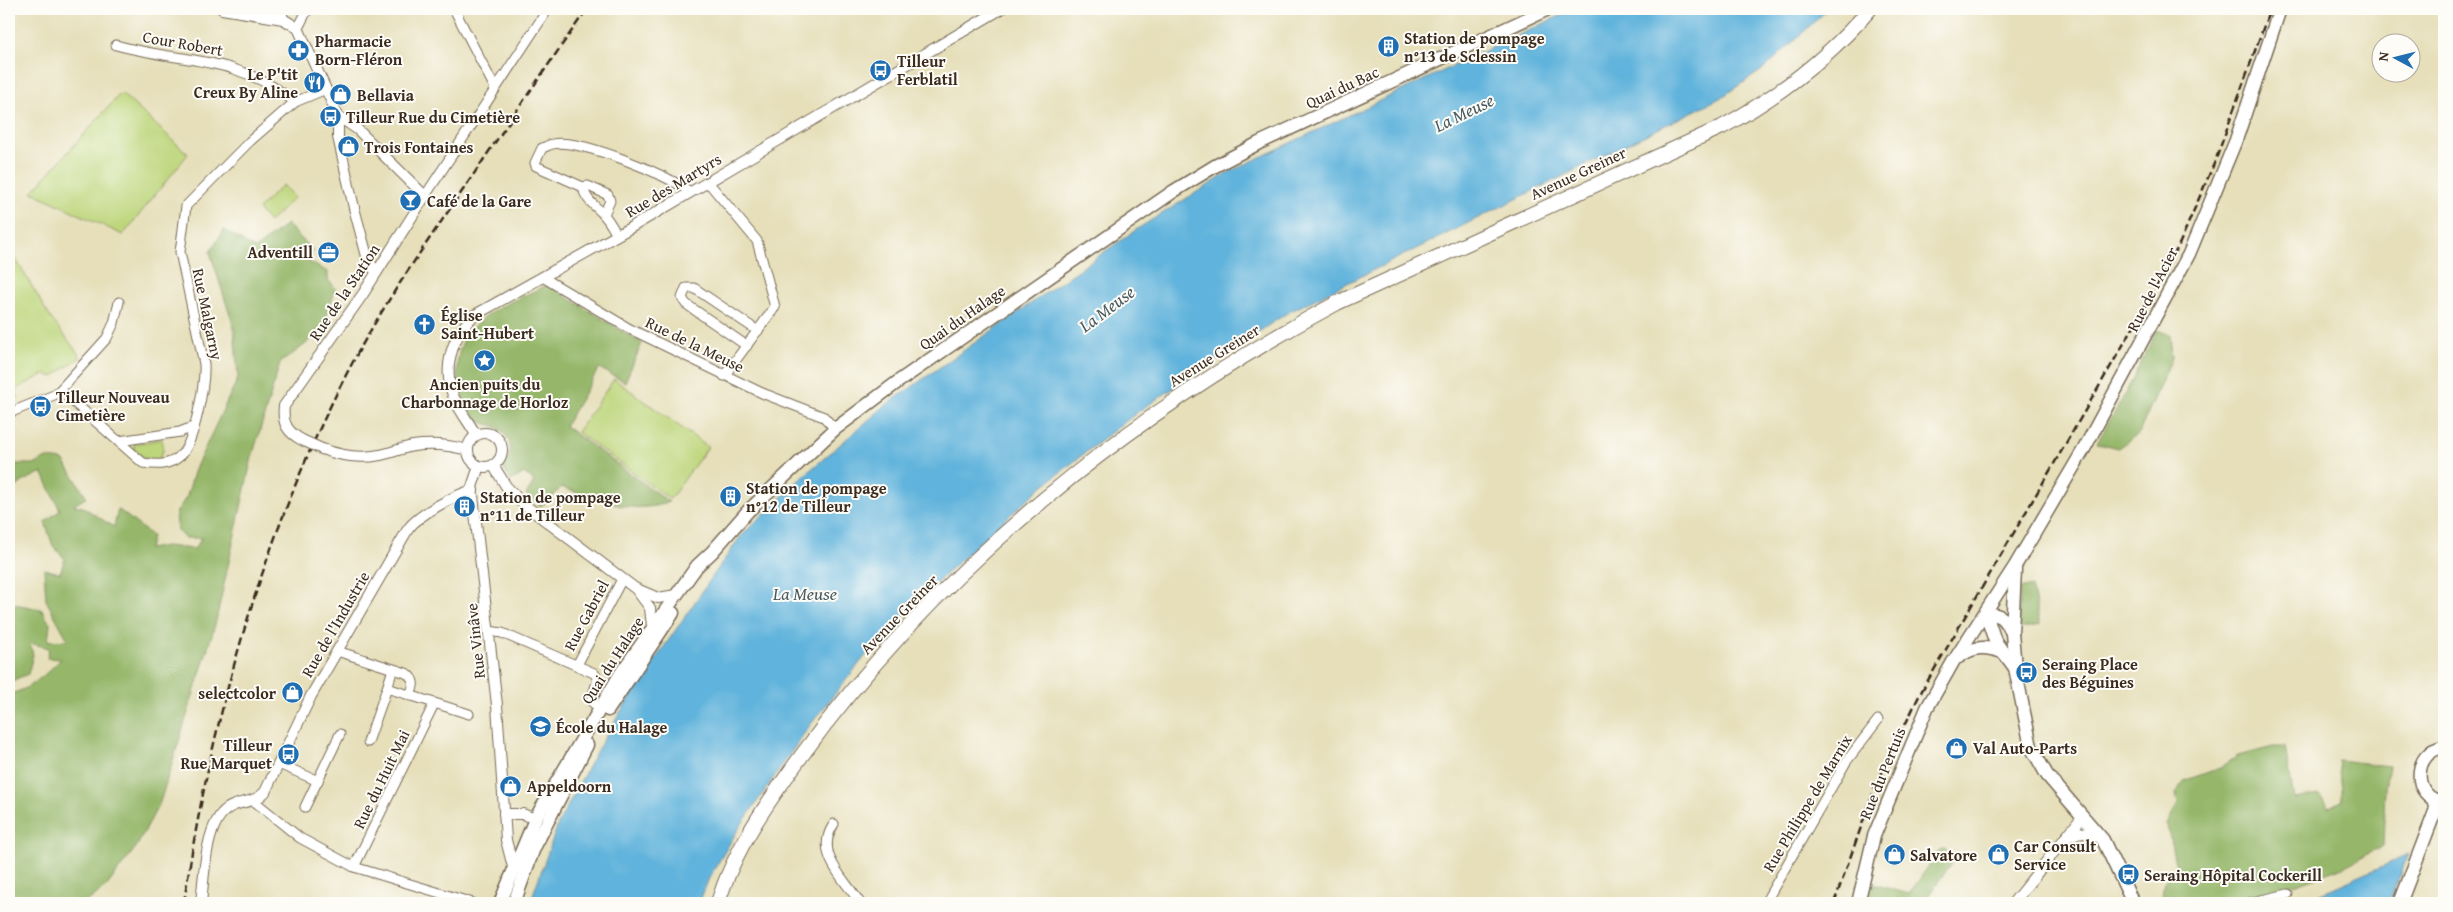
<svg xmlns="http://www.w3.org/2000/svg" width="2453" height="912" font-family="'Gentium Book Plus',serif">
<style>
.green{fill:#bdd67b;stroke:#7c804c}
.forest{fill:#96b76b;stroke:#687044}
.water{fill:#61b3dc;stroke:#4e6e7d}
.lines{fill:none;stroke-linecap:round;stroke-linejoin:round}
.minor-casing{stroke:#776955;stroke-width:11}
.tertiary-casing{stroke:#776955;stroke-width:12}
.secondary-casing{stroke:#776955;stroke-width:15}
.primary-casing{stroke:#776955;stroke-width:16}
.minor{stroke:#fff;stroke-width:9}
.tertiary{stroke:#fff;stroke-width:10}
.secondary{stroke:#fff;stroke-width:12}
.primary{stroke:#fff;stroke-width:14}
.rail{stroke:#3b2a1e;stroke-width:2.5;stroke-dasharray:8 4;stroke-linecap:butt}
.tertiary-bridge-casing{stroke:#776955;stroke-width:12;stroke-linecap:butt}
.tertiary-bridge{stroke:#fff;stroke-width:10}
.labels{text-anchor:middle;stroke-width:4;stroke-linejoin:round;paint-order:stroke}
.poi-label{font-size:16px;font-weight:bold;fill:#3b2a1e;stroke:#fdfcf7;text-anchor:start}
.street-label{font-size:16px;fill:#3b2a1e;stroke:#fdfcf7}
.water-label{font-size:18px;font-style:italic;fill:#485a60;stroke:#fdfcf7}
</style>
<rect width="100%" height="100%" fill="#fdfcf7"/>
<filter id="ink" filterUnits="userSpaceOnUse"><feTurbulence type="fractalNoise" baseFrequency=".02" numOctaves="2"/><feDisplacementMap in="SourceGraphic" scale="10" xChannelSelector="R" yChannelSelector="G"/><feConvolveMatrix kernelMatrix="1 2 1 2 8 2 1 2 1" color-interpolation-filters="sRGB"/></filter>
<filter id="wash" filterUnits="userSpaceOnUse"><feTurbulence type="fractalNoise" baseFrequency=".0096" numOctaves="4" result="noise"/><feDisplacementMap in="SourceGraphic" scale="20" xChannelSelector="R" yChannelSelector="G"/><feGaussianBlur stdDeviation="1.12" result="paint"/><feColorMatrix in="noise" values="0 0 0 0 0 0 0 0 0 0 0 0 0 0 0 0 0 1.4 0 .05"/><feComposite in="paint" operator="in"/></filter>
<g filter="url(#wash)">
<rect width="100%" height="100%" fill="#e6dfba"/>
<!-- green -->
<g class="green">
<polygon points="121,93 188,154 123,235 32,192"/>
<polygon points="283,185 295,197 269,222 258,209"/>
<polygon points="11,251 50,317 81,357 52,377 45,374 20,387 16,391 18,397 9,401 9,252"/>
<polygon points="614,379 708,447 670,499 577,432"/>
<polygon points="162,439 163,451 158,461 145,458 134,450 134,444"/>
</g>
<!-- forest -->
<g class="forest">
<path d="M287 224 313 251 309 262 328 272V280L336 288 325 321 306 344 280 363 252 457 215 625 160 802 137 846 106 887 85 903H9V694C30 690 46 674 61 659L47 658 49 648 30 643 33 655 28 674 9 682V603L41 609 50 624 48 641 68 640 46 600 44 569 60 573 65 559 53 546 45 522 60 510 42 472 24 481 9 492V469L14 464H36L46 458 63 460 87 497 74 505 83 507 114 527 118 509 152 536 149 549 166 546 194 549 202 538H184L177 530 176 513 187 496 195 469 238 378 234 328 210 252 224 230 255 249Z"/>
<path d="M547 285 642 343 625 382 599 368 565 426 669 502C633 516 595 499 561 487L550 500 540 506 526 495 534 481 524 473 511 481 502 466C514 454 513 438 498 428 490 423 482 425 475 417 453 394 450 349 474 326 493 307 523 297 547 285Z"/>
<polygon points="2157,330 2170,335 2172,358 2139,433 2118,448 2097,443 2123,398"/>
<polygon points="2032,586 2040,625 2018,629 2020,589"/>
<polygon points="2273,747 2285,747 2294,799 2320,795 2328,807 2342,801 2338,760 2389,766 2385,787 2383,846 2343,867 2291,886 2220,903 2161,903 2164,882 2176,867 2167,824 2178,803 2176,793 2186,780 2220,768 2238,756"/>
<polygon points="1945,848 1950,853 1951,864 1923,903 1865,903 1869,883 1909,894 1940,850"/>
</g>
<!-- water -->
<g class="water">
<polygon points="1574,9 1828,9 1765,68 1722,97 1287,313 1139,411 1040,488 955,565 875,644 810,725 739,828 709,878 699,903 530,903 558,824 596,752 632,693 740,537 801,478 886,405 1137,229 1231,171"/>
<polygon points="2408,855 2389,903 2323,903 2319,894"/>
</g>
</g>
<g filter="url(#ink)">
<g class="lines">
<defs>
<g id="minor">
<polyline points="282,9 283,19"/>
<polyline points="454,9 495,88"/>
<polyline points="298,28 308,9"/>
<path d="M116 45C185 64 234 54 295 102"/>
<polyline points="708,182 757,241 775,307 724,376"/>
<polyline points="583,187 588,186 608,195 610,201 604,214"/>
<polyline points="425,196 548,9"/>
<path d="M617 235C613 228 609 220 603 214 595 205 585 200 583 187L536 166 535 163 542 148C546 147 550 144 553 144 579 138 669 175 690 192"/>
<polyline points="544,278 630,329 762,393 824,417 835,429"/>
<polyline points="747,346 686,304 682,298 686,288 694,288 758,331"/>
<path d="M60 390 143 463C157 465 169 466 180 456 195 443 205 383 204 364L180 252 186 206 250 141 295 102 326 89"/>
<polyline points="9,413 54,395 60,390 107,338 114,323 119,302"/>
<polyline points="119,441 180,432 193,427"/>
<polyline points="489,631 502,633 594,673 598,679 591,701 599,708"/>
<path d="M337 651 406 673C416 680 414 686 410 696"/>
<polyline points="577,665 622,579"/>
<polyline points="393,669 387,688 469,714"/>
<polyline points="368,742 387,688"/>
<polyline points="279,764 318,781"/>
<polyline points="254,801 300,838 354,867 473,903"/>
<polyline points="305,807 340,734"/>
<path d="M834 824C813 854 846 880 860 903"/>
<polyline points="354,867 434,704"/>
<polyline points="1765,903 1846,762 1878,720"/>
<polyline points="2248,903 2288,894"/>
</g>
<g id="tertiary">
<polyline points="222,9 283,19 298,28 338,116 338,137 354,208 368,260 376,272"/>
<circle cx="485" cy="450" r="17"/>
<path d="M476 435C470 424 462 414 456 402 441 372 450 339 473 316L630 228 1001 9"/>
<path d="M302 440C287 432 282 423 284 406L363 294 425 196 357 129 338 116"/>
<path d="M322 449C341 456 360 459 380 455 391 453 402 448 413 446 432 443 450 445 468 450"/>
<polyline points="493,465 506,486 522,503 636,589 650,608 652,626"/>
<polyline points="479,466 472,487 497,705 506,840 513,867"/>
<polyline points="637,589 658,598 676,595"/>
<polyline points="504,814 523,814 535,819"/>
<polyline points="2065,838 2080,832 2101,838"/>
<path d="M201 903C204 878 205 824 227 809 240 800 254 804 265 792L311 696 408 529C419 514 455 495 473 490"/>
<polyline points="2013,903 2083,816"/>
</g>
<g id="secondary">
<polyline points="2015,569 2012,633 2015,668 2031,747 2047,775 2103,840 2133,903"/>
<polyline points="1986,614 1995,641 2015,668"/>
<path d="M1986 614C2002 613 2006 620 2012 633"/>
<path d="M1959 657C1974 646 1985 646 2002 652"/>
<polyline points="608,710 673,613"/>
<path d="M2444 747C2412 751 2411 799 2444 802"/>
<polyline points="500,903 535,819 621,673 697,566 712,552 748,511 835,429 899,381 1174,191 1215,166 1259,143 1548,9"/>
<polyline points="514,903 534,848 587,745"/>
<polyline points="1858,903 1874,836 1927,708 1953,662 2015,566 2084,449 2189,254 2236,140 2280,9"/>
<polyline points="2400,903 2436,809 2433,799"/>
</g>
<path id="primary" d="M718 903C734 849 769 800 802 755 941 565 1131 413 1337 303L1722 127C1779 96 1828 58 1870 9"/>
</defs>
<!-- minor casing -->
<use href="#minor" class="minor-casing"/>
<!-- tertiary casing -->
<use href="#tertiary" class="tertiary-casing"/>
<!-- secondary casing -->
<use href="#secondary" class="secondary-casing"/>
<!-- primary casing -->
<use href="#primary" class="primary-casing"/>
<!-- minor -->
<use href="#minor" class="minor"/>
<!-- tertiary -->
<use href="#tertiary" class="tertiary"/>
<!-- secondary -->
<use href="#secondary" class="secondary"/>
<!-- primary -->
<use href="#primary" class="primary"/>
<!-- rail -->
<g class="rail">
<path d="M184 903C210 721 267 521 355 358 387 299 425 245 463 190 504 129 545 69 587 9"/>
<polyline points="1834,903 1876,785 1920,694 2126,340 2178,247 2216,159 2270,9"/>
</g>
<defs>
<polyline id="tertiary-bridge" points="302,440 322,449"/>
</defs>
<!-- tertiary-bridge casing -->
<use href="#tertiary-bridge" class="tertiary-bridge-casing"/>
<!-- tertiary-bridge -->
<use href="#tertiary-bridge" class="tertiary-bridge"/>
</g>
</g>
<!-- icons -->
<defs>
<symbol id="building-disc" viewBox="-11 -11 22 22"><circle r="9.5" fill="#1f6fb2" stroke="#fdfcf7"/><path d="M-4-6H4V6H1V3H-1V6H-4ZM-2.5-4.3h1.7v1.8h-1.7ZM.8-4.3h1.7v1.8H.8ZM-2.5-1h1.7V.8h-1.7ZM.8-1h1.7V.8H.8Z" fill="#fff"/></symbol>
<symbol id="pharmacy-disc" viewBox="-11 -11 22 22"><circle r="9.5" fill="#1f6fb2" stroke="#fdfcf7"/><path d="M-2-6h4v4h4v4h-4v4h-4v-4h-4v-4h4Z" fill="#fff"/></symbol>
<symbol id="bus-disc" viewBox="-11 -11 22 22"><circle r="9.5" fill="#1f6fb2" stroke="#fdfcf7"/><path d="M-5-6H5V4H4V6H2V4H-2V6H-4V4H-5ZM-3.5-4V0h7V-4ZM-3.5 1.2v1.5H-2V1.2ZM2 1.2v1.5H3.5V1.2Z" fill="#fff"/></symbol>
<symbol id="restaurant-disc" viewBox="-11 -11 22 22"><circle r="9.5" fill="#1f6fb2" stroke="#fdfcf7"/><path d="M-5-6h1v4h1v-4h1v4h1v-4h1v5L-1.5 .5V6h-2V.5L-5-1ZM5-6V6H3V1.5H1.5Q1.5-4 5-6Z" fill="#fff"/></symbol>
<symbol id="shop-disc" viewBox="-11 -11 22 22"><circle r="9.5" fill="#1f6fb2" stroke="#fdfcf7"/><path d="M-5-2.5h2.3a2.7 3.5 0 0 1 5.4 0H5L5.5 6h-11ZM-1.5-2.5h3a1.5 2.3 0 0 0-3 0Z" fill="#fff"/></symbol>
<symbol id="bar-disc" viewBox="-11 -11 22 22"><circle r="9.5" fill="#1f6fb2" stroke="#fdfcf7"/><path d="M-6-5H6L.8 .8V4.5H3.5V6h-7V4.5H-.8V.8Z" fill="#fff"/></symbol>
<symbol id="office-disc" viewBox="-11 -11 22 22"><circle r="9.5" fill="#1f6fb2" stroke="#fdfcf7"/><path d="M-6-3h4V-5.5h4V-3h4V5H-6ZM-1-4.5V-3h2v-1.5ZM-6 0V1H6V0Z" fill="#fff"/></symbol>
<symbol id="church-disc" viewBox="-11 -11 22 22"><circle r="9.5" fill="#1f6fb2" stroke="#fdfcf7"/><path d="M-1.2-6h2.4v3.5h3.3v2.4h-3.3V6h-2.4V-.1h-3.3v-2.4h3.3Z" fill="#fff"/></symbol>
<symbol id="sight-disc" viewBox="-11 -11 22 22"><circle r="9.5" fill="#1f6fb2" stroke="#fdfcf7"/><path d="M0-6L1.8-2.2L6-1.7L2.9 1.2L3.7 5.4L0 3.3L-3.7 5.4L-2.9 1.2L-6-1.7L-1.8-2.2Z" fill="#fff"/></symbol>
<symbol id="school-disc" viewBox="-11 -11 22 22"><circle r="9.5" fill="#1f6fb2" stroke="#fdfcf7"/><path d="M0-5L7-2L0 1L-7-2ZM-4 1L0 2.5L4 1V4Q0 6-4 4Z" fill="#fff"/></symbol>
</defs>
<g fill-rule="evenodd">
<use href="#building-disc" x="1376" y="34" width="25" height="25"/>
<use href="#pharmacy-disc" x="286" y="38" width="25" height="25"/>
<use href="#bus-disc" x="868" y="58" width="25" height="25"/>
<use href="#restaurant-disc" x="302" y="70" width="25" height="25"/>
<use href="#shop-disc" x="328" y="82" width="25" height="25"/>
<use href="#bus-disc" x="318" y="104" width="25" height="25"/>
<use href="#shop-disc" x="336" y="134" width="25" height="25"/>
<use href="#bar-disc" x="398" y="188" width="25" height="25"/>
<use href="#office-disc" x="316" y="240" width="25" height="25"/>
<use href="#church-disc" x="412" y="312" width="25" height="25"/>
<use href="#sight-disc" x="472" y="348" width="25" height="25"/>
<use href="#bus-disc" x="28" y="394" width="25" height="25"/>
<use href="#building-disc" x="718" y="484" width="25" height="25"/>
<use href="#building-disc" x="452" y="494" width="25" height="25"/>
<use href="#bus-disc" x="2014" y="660" width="25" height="25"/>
<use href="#shop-disc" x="280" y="680" width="25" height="25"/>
<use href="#school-disc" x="528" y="714" width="25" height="25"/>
<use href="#shop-disc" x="1944" y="736" width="25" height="25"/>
<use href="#bus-disc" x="276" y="742" width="25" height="25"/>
<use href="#shop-disc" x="498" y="774" width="25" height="25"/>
<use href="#shop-disc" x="1882" y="842" width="25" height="25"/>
<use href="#shop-disc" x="1986" y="842" width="25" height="25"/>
<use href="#bus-disc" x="2116" y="862" width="25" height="25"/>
</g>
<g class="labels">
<!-- poi labels -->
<g class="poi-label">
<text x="1404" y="44">Station de pompage<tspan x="1404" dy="18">n°13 de Sclessin</tspan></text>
<text x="315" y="47">Pharmacie<tspan x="315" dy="18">Born-Fléron</tspan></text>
<text x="897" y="67">Tilleur<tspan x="897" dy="18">Ferblatil</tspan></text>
<text x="298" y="80" text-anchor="end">Le P'tit<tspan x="298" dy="18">Creux By Aline</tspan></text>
<text x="357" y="101">Bellavia</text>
<text x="346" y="123">Tilleur Rue du Cimetière</text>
<text x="364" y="153">Trois Fontaines</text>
<text x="427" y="207">Café de la Gare</text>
<text x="313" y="258" text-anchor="end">Adventill</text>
<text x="441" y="321">Église<tspan x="441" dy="18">Saint-Hubert</tspan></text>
<text x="485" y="390" text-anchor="middle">Ancien puits du<tspan x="485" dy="18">Charbonnage de Horloz</tspan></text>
<text x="56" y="403">Tilleur Nouveau<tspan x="56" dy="18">Cimetière</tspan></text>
<text x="746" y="494">Station de pompage<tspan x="746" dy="18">n°12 de Tilleur</tspan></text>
<text x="480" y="503">Station de pompage<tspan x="480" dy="18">n°11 de Tilleur</tspan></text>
<text x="2042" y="670">Seraing Place<tspan x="2042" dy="18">des Béguines</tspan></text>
<text x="276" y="699" text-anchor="end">selectcolor</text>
<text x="556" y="733">École du Halage</text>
<text x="272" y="751" text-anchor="end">Tilleur<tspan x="272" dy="18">Rue Marquet</tspan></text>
<text x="1973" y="754">Val Auto-Parts</text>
<text x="527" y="792">Appeldoorn</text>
<text x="2014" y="852">Car Consult<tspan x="2014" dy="18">Service</tspan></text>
<text x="1910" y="861">Salvatore</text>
<text x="2144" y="881">Seraing Hôpital Cockerill</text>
</g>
<!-- street labels -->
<g class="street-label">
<text transform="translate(183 43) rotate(10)" y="6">Cour Robert</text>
<text transform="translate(1342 87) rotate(-25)" y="6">Quai du Bac</text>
<text transform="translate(1578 173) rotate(-25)" y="6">Avenue Greiner</text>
<text transform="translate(673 185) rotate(-31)" y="6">Rue des Martyrs</text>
<text transform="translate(2152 289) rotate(-63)" y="6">Rue de l'Acier</text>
<text transform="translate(344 292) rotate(-56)" y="6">Rue de la Station</text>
<text transform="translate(208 314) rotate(78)" y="6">Rue Malgarny</text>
<text transform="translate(962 317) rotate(-35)" y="6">Quai du Halage</text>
<text transform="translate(695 344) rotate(26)" y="6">Rue de la Meuse</text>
<text transform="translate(1214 355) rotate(-32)" y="6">Avenue Greiner</text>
<text transform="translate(899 614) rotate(-46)" y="6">Avenue Greiner</text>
<text transform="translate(586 615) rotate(-62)" y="6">Rue Gabriel</text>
<text transform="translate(335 624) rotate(-60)" y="6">Rue de l'Industrie</text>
<text transform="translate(475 641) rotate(-96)" y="6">Rue Vinâve</text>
<text transform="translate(612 660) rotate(-57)" y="6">Quai du Halage</text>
<text transform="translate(1882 773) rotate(-68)" y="6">Rue du Pertuis</text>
<text transform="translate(381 779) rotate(-64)" y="6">Rue du Huit Mai</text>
<text transform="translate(1807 803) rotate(-59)" y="6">Rue Philippe de Marnix</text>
</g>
<!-- water labels -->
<g class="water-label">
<text transform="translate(1464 113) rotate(-26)" y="6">La Meuse</text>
<text transform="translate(1107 309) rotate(-37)" y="6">La Meuse</text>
<text x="805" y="600">La Meuse</text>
</g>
</g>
<!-- margin -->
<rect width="2453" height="912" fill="none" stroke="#fdfcf7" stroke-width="30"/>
<!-- north arrow -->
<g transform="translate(2396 58) rotate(277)"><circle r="24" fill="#fdfcf7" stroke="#afa8a0"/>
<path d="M0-4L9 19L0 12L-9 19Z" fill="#1f6fb2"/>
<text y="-8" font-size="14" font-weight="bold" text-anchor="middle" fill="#3b2a1e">N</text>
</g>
</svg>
